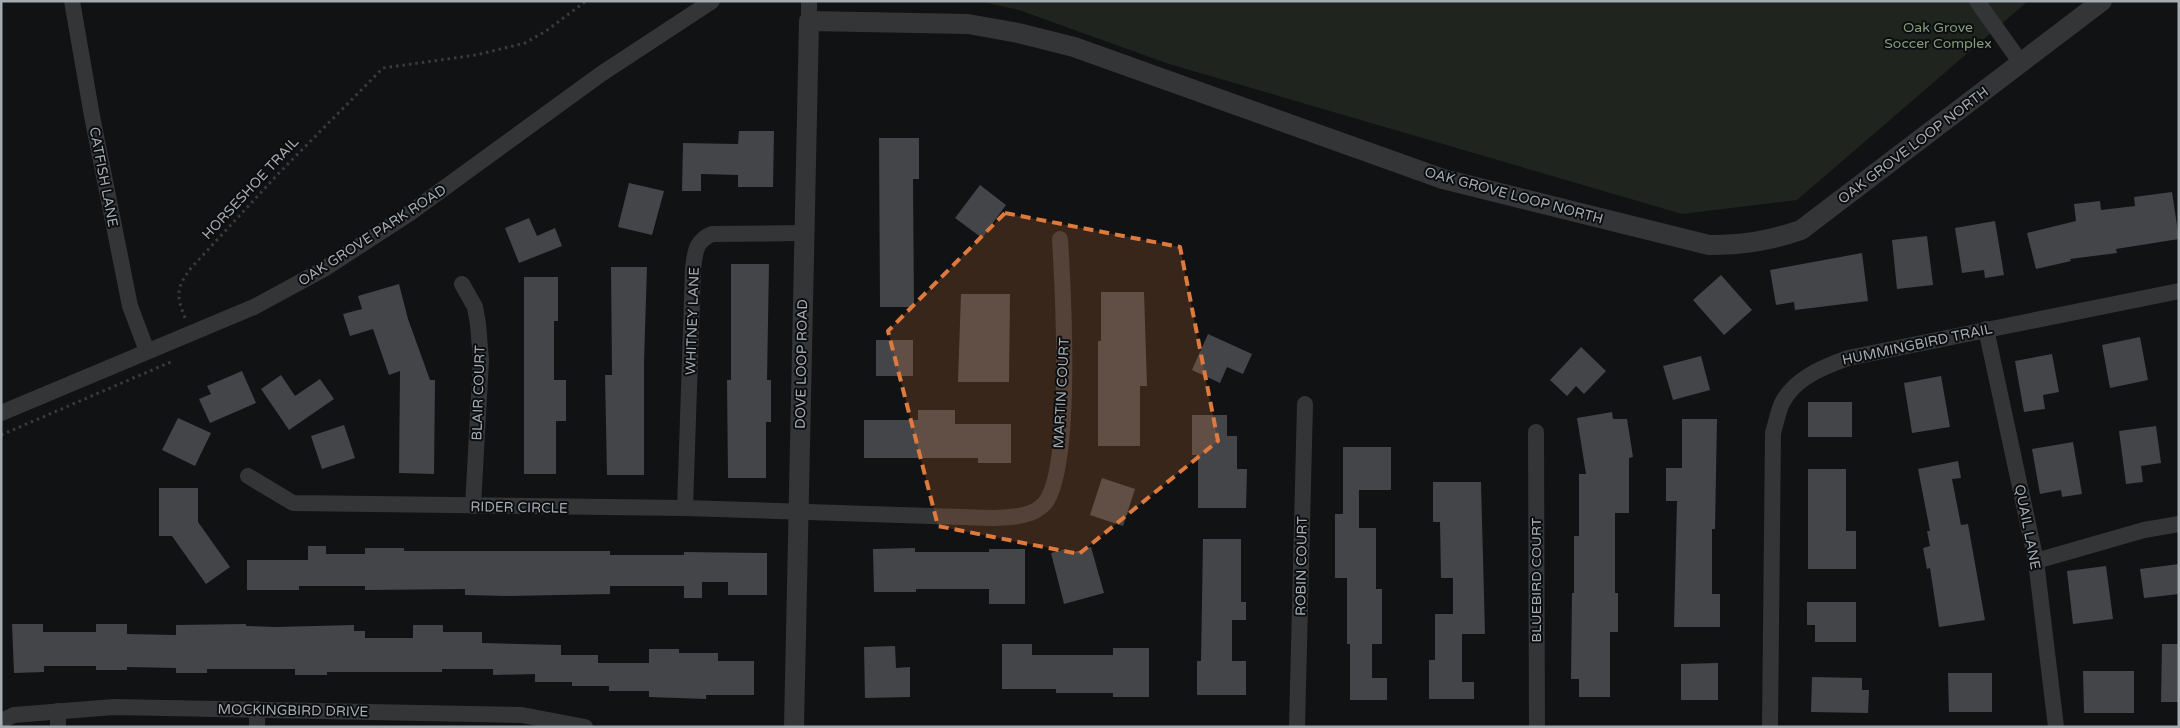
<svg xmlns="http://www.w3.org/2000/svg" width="2180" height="728" font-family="'Varela Round',sans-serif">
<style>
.green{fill:#1f251e}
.building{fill:#434548}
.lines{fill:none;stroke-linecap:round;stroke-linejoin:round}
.path{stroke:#393c3e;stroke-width:3;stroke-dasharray:2.5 4;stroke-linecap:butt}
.minor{stroke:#333537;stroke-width:16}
.tertiary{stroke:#333537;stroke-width:20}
.marked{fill:#de7a3e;fill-opacity:0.2;stroke:#de7a3e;stroke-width:4;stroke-dasharray:10 6;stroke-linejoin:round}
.labels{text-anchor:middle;stroke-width:4;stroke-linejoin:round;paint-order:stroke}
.park-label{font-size:14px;fill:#849b7d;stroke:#0c0d0e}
.street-label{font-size:14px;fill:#a4acb2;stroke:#0c0d0e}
</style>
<rect width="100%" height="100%" fill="#111213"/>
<!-- green -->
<polygon class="green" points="978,1 2028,1 1797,200 1682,214 1166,63 1019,10"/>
<!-- building -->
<g class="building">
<polygon points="739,131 774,131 773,187 738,187 738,175 701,174 701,191 682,191 683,143 738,144"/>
<polygon points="879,138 919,138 919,179 913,179 914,307 880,307"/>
<polygon points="629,183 664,191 652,235 618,227"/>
<polygon points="980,185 1006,205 982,238 955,218"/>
<polygon points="2172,192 2179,239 2116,249 2117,253 2070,259 2071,261 2036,269 2027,233 2076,221 2074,204 2100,201 2101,210 2135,206 2134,197"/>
<polygon points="529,218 537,236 555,228 562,246 519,263 505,228"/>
<polygon points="1995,221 2004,275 1985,278 1984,270 1962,273 1955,228"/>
<polygon points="1927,236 1933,285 1897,289 1892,240"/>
<polygon points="1862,253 1868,301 1795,310 1794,302 1776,305 1770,270"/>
<polygon points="731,264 769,264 767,380 771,380 771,422 766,422 766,478 728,478 727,380 731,380"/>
<polygon points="611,267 647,267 644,362 644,475 607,475 605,375 612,375"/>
<polygon points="1721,275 1752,310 1724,335 1693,300"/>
<polygon points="524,277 558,277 558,321 554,321 554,380 566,380 566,421 556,421 556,474 524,474"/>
<polygon points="399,284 408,319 430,380 435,380 434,474 399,473 400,371 389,375 373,329 350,336 343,314 362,309 358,296"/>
<polygon points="1101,292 1144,292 1147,386 1140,386 1140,446 1098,446 1098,341 1101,341"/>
<polygon points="961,294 1010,294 1009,382 958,382"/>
<polygon points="1208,334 1252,354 1243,374 1227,367 1220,383 1192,370"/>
<polygon points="2140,337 2148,380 2110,388 2102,345"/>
<rect x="876" y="340" width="37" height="36"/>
<polygon points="1581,347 1606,371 1584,394 1576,386 1567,396 1550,380"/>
<polygon points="2052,354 2059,392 2043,395 2045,409 2024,412 2015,361"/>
<polygon points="1701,356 1710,390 1673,400 1663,366"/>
<polygon points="242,371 256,403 210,423 199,399 211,394 207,386"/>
<polygon points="281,375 295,396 320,379 334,399 289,430 261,389"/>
<polygon points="1941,376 1950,427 1912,433 1904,383"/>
<rect x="1808" y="402" width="44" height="35"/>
<polygon points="918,410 955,410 955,424 1011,424 1011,463 978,463 978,458 864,458 864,420 918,420"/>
<polygon points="1612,412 1613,419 1627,419 1633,457 1629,458 1629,513 1615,513 1615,593 1618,593 1618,632 1610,632 1610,697 1579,697 1579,679 1571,679 1572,593 1574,593 1574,536 1579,536 1579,474 1586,474 1577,418"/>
<polygon points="1192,415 1227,415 1227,436 1237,436 1237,469 1247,469 1246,508 1198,508 1198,455 1192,455"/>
<polygon points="178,418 211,433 195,466 162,450"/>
<polygon points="1682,419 1717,419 1715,529 1712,529 1712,594 1720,594 1720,627 1674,627 1677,501 1666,501 1666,468 1682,468"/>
<polygon points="344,425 355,458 322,469 311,436"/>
<polygon points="2156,426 2161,463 2141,466 2143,482 2126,484 2119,431"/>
<polygon points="2073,442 2082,494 2062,497 2061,490 2040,494 2032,449"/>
<polygon points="1343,447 1391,447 1391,490 1359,490 1359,528 1376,528 1376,589 1382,589 1382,644 1372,644 1372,678 1387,678 1387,700 1350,700 1350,644 1347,644 1347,578 1335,578 1335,514 1343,514"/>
<polygon points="1958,461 1961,478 1952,479 1961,525 1968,524 1985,620 1939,627 1930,568 1927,569 1923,548 1930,546 1927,531 1930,531 1918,469"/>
<polygon points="1808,469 1846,469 1846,531 1856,531 1856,569 1808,569"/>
<polygon points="1102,478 1135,489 1123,526 1090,515"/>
<polygon points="1433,482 1481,482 1485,634 1462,634 1462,682 1474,682 1474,699 1429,699 1429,660 1435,660 1435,614 1453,614 1453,578 1441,578 1440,522 1433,522"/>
<polygon points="159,488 198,488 198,522 230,567 206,584 172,536 159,536"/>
<polygon points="1203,539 1241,539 1241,602 1246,602 1246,620 1232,620 1232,661 1246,661 1246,695 1197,695 1197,661 1201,661"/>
<polygon points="308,546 326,546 326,554 365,554 365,548 404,548 404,551 610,551 610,555 684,555 684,552 767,553 767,595 728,595 728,582 702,582 702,598 684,598 684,586 610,586 610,594 508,596 465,595 465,589 365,590 365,586 299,586 299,590 247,590 247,560 308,560"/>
<polygon points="1091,547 1104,593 1064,604 1051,553 1066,549 1068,554"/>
<polygon points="915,548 915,552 989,552 989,549 1025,549 1025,604 989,604 989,589 916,589 916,592 874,592 873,549"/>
<polygon points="2179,564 2179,594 2144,598 2140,569"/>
<polygon points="2106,566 2113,619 2073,624 2067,571"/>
<polygon points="1807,602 1856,602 1856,642 1815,642 1815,625 1807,625"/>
<polygon points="12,624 43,624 43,632 96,632 96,624 127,624 127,634 176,635 176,625 246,624 246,626 276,627 354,625 354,631 365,631 365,638 413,638 413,625 443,625 443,632 482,632 482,643 561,645 561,655 598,655 598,663 649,663 649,649 679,649 679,653 718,653 718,661 754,661 754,695 706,695 706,699 649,697 649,691 609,691 609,686 572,686 572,682 535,682 535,674 493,675 493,669 442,669 442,672 327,672 327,675 295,675 295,669 207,669 207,673 176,673 176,668 127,667 127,670 96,670 96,666 44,666 44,672 14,673"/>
<polygon points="1002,644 1032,644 1032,655 1113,655 1113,648 1149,648 1149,697 1113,697 1113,693 1056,693 1056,689 1002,689"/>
<polygon points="2162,644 2179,644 2179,702 2161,702"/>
<polygon points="895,646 896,668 910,667 910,697 865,698 864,647"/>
<polygon points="1718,663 1718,700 1681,700 1681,664"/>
<polygon points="2083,671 2134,671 2134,713 2084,713"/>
<polygon points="1948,673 1992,673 1992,712 1949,712"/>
<polygon points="1812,677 1862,678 1862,690 1869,690 1868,713 1811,712"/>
</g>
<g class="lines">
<!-- path -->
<g class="path">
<path d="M185 318C176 295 176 288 191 268L279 173 383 68 476 55 525 43 546 31 586 1"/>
<polyline points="1,435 173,361"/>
</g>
<!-- minor -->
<g class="minor">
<polyline points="72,1 92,116 130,306 147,351"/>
<polyline points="1977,1 2021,63"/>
<polyline points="809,21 809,1"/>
<polyline points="462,284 475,307 478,324 481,360 473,506"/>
<polyline points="1986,329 2036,561 2056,727"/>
<polyline points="1,413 254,307 324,269 410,213 601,74 712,1"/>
<polyline points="1536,432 1537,727"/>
<path d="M248 476 293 503 685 508 992 518C1010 517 1032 518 1045 503 1073 467 1063 289 1060 239"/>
<path d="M685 508 693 269C695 253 695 241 712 234L804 233"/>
<polyline points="2036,561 2144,530 2179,524"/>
<polyline points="1,721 14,715 114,707 522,715 585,727"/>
<polyline points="58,727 58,711"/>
<polyline points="257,727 257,709"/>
<polyline points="1297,727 1305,404"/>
<path d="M1770 727 1773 433C1776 423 1778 412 1782 403 1795 378 1823 367 1848 358L2179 291"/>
</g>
<!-- tertiary -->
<path class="tertiary" d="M794 727 809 21 968 24 1018 33 1074 47 1443 179 1709 245C1743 245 1769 241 1801 230L2102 1"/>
</g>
<!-- marked area -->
<path class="marked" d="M1005 213 1180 247 1218 441 1079 554 938 526 888 331Z"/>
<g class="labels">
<!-- park labels -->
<g class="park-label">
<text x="1938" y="32">Oak Grove<tspan x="1938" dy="16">Soccer Complex</tspan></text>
</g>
<!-- street labels -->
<g class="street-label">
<text transform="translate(1913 145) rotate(-37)" y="5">OAK GROVE LOOP NORTH</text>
<text transform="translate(104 177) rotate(79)" y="5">CATFISH LANE</text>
<text transform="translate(250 188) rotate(-47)" y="5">HORSESHOE TRAIL</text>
<text transform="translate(1514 195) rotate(15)" y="5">OAK GROVE LOOP NORTH</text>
<text transform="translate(372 235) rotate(-33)" y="5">OAK GROVE PARK ROAD</text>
<text transform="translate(692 321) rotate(-88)" y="5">WHITNEY LANE</text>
<text transform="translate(1917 344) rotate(-12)" y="5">HUMMINGBIRD TRAIL</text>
<text transform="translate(801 364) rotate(-89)" y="5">DOVE LOOP ROAD</text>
<text transform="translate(478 393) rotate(-88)" y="5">BLAIR COURT</text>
<text transform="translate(1061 393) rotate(-87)" y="5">MARTIN COURT</text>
<text transform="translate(519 507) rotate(1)" y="5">RIDER CIRCLE</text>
<text transform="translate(2028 527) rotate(79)" y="5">QUAIL LANE</text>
<text transform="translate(1301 566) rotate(-89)" y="5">ROBIN COURT</text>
<text transform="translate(1536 580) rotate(-90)" y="5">BLUEBIRD COURT</text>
<text transform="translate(293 710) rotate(1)" y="5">MOCKINGBIRD DRIVE</text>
</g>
</g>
<!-- border -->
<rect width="2180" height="728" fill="none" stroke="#a4acb2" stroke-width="5"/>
</svg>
